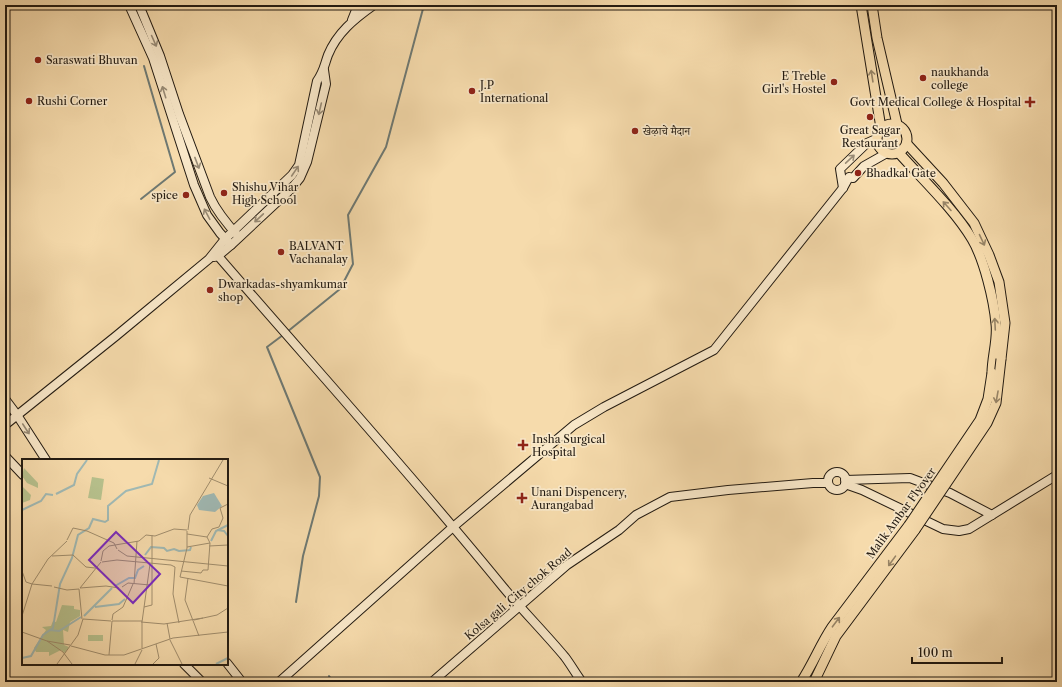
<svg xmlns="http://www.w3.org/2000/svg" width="1062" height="687" font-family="'Libre Caslon Text','Noto Serif Devanagari',serif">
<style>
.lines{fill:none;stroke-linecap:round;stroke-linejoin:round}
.stream{stroke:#6e7973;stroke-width:2}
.secondary-casing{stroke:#221a11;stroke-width:10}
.primary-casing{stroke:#221a11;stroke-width:11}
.secondary{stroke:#f9e8c9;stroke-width:8}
.primary{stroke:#f6dbac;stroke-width:9}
.primary-bridge-casing{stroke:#221a11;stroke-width:11;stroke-linecap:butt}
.primary-bridge{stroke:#f6dbac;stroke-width:9}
.oneway{stroke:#988b76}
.oneway2{stroke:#978466}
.poi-dot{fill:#8f2418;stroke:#f9e8c9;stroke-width:1.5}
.labels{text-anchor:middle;stroke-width:3.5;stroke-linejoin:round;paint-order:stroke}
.poi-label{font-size:11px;fill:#221a11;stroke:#f9e8c9;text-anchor:start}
.street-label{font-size:11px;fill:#221a11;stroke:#f9e8c9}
.inset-river{fill:none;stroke:#a0b9b4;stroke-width:2}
.inset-road{fill:none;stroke:#a18e6e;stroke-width:1}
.view{fill:#7b2cbf;fill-opacity:0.15;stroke:#7b2cbf;stroke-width:2}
.inset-edge{fill:none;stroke:#221a11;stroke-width:2}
</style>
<rect width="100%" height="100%" fill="#f6dbac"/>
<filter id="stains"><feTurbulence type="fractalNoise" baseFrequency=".005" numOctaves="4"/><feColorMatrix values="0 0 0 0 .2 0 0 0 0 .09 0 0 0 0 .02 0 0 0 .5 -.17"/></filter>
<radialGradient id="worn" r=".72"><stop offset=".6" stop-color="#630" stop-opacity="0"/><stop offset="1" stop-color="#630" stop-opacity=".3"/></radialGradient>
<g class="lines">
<!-- stream -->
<g class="stream">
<polyline points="141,199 175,172 144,66"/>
<polyline points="287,332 340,289 353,264 348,215 386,147 424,5"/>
<polyline points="283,335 267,347 320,477 319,496 303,556 296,602"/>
<polyline points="329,676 333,682"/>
</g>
<defs>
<g id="secondary">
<polyline points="129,5 153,58 194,185 207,215 220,233 231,245"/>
<path d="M139 5 160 56 179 114 210 197C217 212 227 224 239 237"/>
<polyline points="352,20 358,5"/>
<polyline points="843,188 840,169 867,143 876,139"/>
<path d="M218 256C313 366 411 474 503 587 523 611 545 633 565 657 571 665 576 674 582 682"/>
<polyline points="214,257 218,256 231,245 291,189 300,178 307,162 326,84 324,70"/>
<polyline points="5,399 17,415 46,460"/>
<path d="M5 425 116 336 209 259 225 239 292 175 299 165 317 81C324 71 324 66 328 55 337 33 354 19 374 5"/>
<polyline points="5,456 23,475"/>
<circle cx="837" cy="481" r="9"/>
<polyline points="845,480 910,478 950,493 992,515"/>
<polyline points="845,484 862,490 943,529 959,531 969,529 1057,475"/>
<polyline points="227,663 242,682"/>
<polyline points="184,664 202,682"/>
<polyline points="279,682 453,527 574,425 604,407 714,350 843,188 849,177 853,178 864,166 887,153"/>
<polyline points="432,682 567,565 619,530 636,515 670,497 728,490 813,483 828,483"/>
</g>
<g id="primary">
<polyline points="861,5 881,128"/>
<polyline points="872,5 877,38 897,124"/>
<circle cx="892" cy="139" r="15"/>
<polyline points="907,144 943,183 974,223 989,255 999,282 1005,323 1001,359"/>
<path d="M899 153C922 179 954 209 972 239 984 259 994 300 996 324 998 339 992 357 992 373"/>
<path d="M801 682C813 664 820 645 832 627L909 525"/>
<polyline points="814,682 836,636 915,530"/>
</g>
</defs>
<!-- secondary casing -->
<use href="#secondary" class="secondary-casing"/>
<!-- primary casing -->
<use href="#primary" class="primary-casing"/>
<!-- secondary -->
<use href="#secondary" class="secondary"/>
<!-- primary -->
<use href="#primary" class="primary"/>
<defs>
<g id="primary-bridge">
<polyline points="909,525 980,420 988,399 992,373"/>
<polyline points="915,530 987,423 996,403 1001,359"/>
</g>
</defs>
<!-- primary-bridge casing -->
<use href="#primary-bridge" class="primary-bridge-casing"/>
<!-- primary-bridge -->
<use href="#primary-bridge" class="primary-bridge"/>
</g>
<!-- one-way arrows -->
<defs><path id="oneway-shaft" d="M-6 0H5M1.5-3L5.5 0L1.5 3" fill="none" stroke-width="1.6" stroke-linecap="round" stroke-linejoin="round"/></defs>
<g class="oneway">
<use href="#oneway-shaft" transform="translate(154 41) rotate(66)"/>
<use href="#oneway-shaft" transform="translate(164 92) rotate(-107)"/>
<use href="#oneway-shaft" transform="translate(320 109) rotate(103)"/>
<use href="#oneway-shaft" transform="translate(850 159) rotate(-43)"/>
<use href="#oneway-shaft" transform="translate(197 163) rotate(69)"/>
<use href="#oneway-shaft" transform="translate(295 171) rotate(-56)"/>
<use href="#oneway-shaft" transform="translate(207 214) rotate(-118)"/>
<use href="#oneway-shaft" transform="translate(259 218) rotate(137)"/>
<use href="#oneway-shaft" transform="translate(26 429) rotate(57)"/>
</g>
<g class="oneway2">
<use href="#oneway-shaft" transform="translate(872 76) rotate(-99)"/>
<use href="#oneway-shaft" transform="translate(947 206) rotate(-132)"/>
<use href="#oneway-shaft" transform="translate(982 240) rotate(65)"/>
<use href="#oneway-shaft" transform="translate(995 324) rotate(-93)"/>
<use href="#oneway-shaft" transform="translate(997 397) rotate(100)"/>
<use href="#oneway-shaft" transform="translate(892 561) rotate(126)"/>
<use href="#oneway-shaft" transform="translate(836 622) rotate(-53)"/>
</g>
<!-- markers -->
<g class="poi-dot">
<circle cx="38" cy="60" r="4"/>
<circle cx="923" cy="78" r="4"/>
<circle cx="834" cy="82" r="4"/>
<circle cx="472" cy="91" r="4"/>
<circle cx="29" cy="101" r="4"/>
<path d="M1028 96h4v4h4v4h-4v4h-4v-4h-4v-4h4z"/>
<circle cx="870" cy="117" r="4"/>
<circle cx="635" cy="131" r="4"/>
<circle cx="858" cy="173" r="4"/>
<circle cx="224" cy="193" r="4"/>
<circle cx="186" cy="195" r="4"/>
<circle cx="281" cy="252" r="4"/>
<circle cx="210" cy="290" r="4"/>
<path d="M521 439h4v4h4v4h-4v4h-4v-4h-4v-4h4z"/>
<path d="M520 492h4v4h4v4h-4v4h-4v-4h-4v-4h4z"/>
</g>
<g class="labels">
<!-- poi labels -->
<g class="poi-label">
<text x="46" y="64">Saraswati Bhuvan</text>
<text x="931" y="76">naukhanda<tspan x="931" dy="13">college</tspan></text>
<text x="826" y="80" text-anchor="end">E Treble<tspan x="826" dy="13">Girl's Hostel</tspan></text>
<text x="480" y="89">J.P<tspan x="480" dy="13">International</tspan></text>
<text x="37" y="105">Rushi Corner</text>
<text x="1021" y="106" text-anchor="end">Govt Medical College &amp; Hospital</text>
<text x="870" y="134" text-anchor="middle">Great Sagar<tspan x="870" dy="13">Restaurant</tspan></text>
<text x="643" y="135">खेऴाचे मैदान</text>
<text x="866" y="177">Bhadkal Gate</text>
<text x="232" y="191">Shishu Vihar<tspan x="232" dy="13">High School</tspan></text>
<text x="178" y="199" text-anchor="end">spice</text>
<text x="289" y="250">BALVANT<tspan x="289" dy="13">Vachanalay</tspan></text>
<text x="218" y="288">Dwarkadas-shyamkumar<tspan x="218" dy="13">shop</tspan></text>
<text x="532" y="443">Insha Surgical<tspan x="532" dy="13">Hospital</tspan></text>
<text x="531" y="496">Unani Dispencery,<tspan x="531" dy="13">Aurangabad</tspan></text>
</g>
<!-- street labels -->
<g class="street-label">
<text transform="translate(901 513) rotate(-54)" y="4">Malik Ambar Flyover</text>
<text transform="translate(518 594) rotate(-40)" y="4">Kolsa gali ,City chok Road</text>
</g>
</g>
<!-- overview -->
<g transform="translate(22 459)">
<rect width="206" height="206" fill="#f6dbac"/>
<path d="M2 9 16 24V29L5 24 0 17ZM70 18 82 20 79 41 66 39ZM0 27 9 36 8 41 0 44ZM40 146 52 147V150L58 151V157L48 163 46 173 41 171 42 186 47 188 43 194 39 191 27 197V193H14L12 189 24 171 20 168 29 167 31 162 34 163ZM66 176H81V182H66Z" fill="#b7c18d"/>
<path d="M192 34 200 47 193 53 177 51 175 46 181 37Z" fill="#a0b9b4"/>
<path class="inset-river" d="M34 35 52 26 55 15 65 1M0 51 19 42 24 35 31 36M195 71 202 72 206 77M189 82 194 72 206 66M123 96 129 88 142 89 145 92 152 90 157 92 168 91 169 88M93 127 107 119H113L116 111 122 107M73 148 97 145 103 140M62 157 90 129M28 171 37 172 59 158M0 199 9 197 21 176 31 169 38 125 50 99 56 76 67 69 71 60 83 63 86 61V47L104 32 130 25 137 1M194 205 206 199"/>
<path class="inset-road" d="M187 19 206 27M166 71 168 56 201 1M65 72 92 84 95 90M165 72V89L158 118 206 127M165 75 185 78 190 70 197 68 201 59 198 49 206 45M185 78 188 84 186 111M45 81 51 69 65 72M187 87 206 86M165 88 188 84M96 91 105 97 206 107M30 97 51 96 64 108 73 109M79 102 81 92 87 87 117 82 124 76 133 77 152 70 165 71M80 103 95 101 149 106 153 108M153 108 151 135 157 164M0 112 4 123 10 125M159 112 179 114 181 111H186M166 119 163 141 177 177M10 125 26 100 45 82M112 125 115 82M32 128 45 131 57 130 60 160M100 128 106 124 128 126M58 129 84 127 97 129M58 129 79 103M122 148 130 146V76M0 157 10 125 30 127M61 160 89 162M90 161 91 155 101 148 111 125M172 161 195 156 206 149M90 162H120M119 163 142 165 181 159M145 164 148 180M0 173 25 182 48 186M148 181 160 205M25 182 41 193 50 205M49 187 83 196H102L151 179 206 173M120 189V163L128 105M87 196 90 162M35 205 56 176 61 160M113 205 120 191M131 205 137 199 134 185"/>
<path class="view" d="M94 73 138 115 111 144 67 101Z"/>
<rect width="206" height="206" class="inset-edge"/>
</g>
<!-- margin -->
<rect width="1062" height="687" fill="none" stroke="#f6dbac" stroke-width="20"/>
<rect x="6" y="6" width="1050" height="675" fill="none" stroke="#221a11" stroke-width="2"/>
<rect x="10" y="10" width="1042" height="667" fill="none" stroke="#221a11"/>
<!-- scale -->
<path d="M912 657v6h90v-6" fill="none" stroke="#221a11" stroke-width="2"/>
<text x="918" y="657" font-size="12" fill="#221a11" stroke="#f9e8c9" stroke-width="3" paint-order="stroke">100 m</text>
<rect width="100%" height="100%" filter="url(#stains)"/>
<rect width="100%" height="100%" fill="url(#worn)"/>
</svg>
